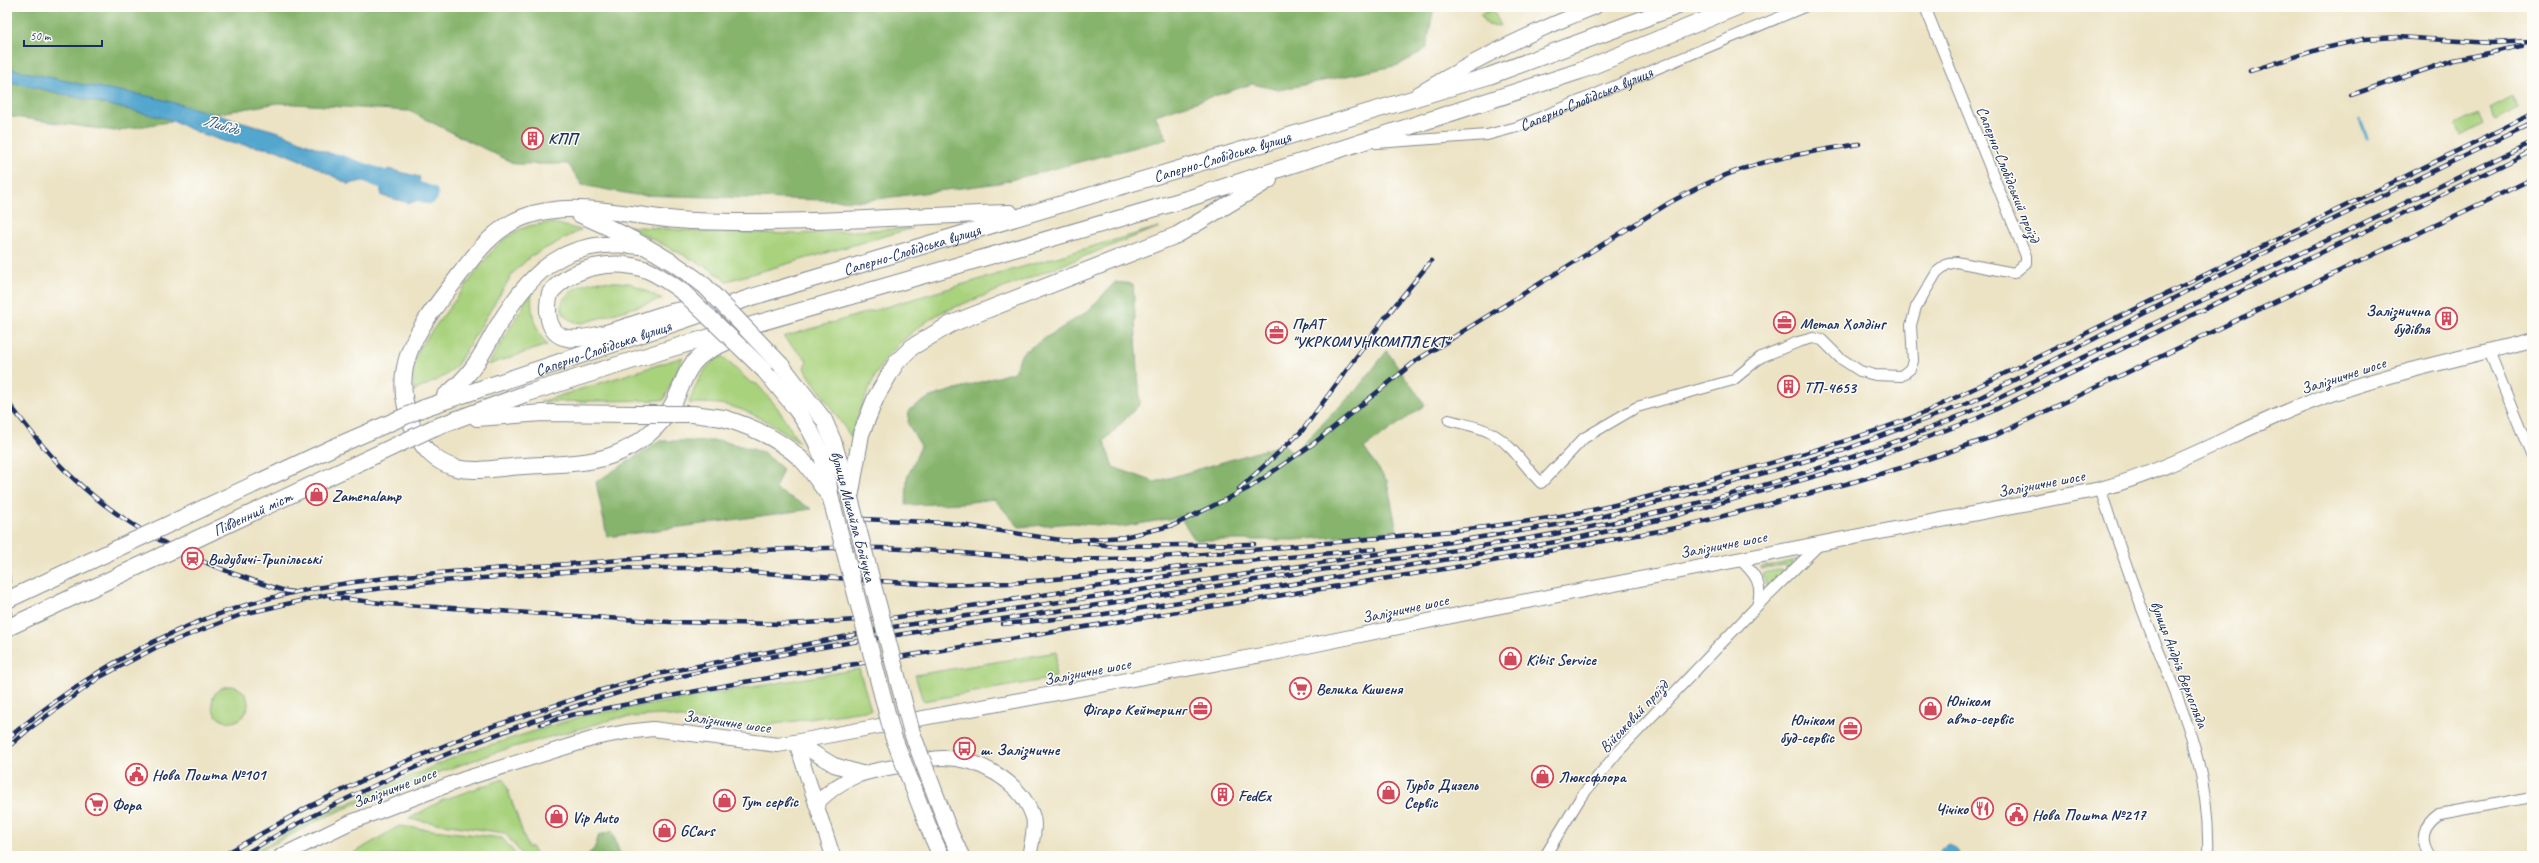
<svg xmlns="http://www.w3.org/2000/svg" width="2539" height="863" font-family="Caveat,sans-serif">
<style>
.green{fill:#a9d27d;stroke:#62806e}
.forest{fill:#86b46c;stroke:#507265}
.water{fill:#52a6ce;stroke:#366a96}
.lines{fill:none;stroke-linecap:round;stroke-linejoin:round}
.stream{stroke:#52a6ce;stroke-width:3}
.river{stroke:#52a6ce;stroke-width:19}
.street-casing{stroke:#848991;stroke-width:12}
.secondary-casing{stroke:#848991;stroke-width:16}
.primary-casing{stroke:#848991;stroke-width:18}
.street{stroke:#fff;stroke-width:10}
.secondary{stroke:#fff;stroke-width:14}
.primary{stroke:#fff;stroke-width:16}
.rail-casing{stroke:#1b2f5e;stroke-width:4.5}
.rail{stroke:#fdfcf7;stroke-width:3;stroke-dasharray:9;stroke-linecap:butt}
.primary-bridge-casing{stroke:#848991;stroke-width:18;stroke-linecap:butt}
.primary-bridge{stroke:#fff;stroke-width:16}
.labels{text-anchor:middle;stroke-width:3;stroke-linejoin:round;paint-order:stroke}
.street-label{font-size:16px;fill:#1b2f5e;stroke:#fdfcf7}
.poi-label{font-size:16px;font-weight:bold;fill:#1b2f5e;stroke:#fdfcf7;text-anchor:start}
.water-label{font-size:17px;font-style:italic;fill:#315f8b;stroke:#fdfcf7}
</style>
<rect width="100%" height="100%" fill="#fdfcf7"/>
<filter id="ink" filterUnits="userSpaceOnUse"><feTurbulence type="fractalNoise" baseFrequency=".025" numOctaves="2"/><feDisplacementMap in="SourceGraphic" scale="8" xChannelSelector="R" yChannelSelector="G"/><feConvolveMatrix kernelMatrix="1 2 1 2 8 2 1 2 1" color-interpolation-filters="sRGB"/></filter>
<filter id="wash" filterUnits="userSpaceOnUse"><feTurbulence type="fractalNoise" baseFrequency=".012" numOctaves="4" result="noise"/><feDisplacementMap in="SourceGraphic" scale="16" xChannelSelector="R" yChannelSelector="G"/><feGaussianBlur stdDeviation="0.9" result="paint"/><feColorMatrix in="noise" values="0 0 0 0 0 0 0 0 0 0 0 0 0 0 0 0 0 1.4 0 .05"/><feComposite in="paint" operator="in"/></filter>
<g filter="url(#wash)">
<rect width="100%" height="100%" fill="#ece3c4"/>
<!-- green -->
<g class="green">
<polygon points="1493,10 1501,26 1488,25 1480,14"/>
<polygon points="2512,96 2518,108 2495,120 2489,108"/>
<polygon points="2478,113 2483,124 2461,136 2455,124"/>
<path d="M554 223 581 230 531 256 513 273 457 365 445 376 414 391 412 368 419 348 495 247C517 229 525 224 554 223Z"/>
<polygon points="627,226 710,232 797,234 913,228 727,281 709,268"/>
<path d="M1159 227 940 313C882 349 872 375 851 437L804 368 807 360 783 337Z"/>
<path d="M602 281 630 283 662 299 583 323C565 323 553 307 569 293 578 285 591 282 602 281Z"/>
<path d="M532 291C530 312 534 327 547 345L488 365Z"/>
<path d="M722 356 750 382 757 384 777 407 799 442C778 427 755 413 730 406 717 403 702 403 689 403 696 384 703 365 722 356Z"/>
<polygon points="683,357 664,400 540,402"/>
<polygon points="1794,561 1788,568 1784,565 1761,569 1761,567"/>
<polygon points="1782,569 1785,571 1768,589 1762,573"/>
<polygon points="1057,652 1055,678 923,701 915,675"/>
<polygon points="859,669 871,710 761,726 734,726 662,715 618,718 503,750 386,791 321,819 250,856 246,856 308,821 464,753 583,716"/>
<circle cx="230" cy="704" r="18"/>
<polygon points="504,779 528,848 531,846 536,856 523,856 505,833 408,819 443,800"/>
<polygon points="399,826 502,838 517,856 459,856 427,851 379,856 349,856"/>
</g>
<!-- forest -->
<g class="forest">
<polygon points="7,7 1434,7 1426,49 1399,65 1279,90 1252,84 1155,115 1167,139 999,183 862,201 635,195 582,185 568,164 515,164 409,111 278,103 115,131 7,116"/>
<polygon points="1115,282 1133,284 1140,404 1104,441 1113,467 1155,482 1284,444 1293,453 1357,389 1387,351 1425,405 1364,448 1387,481 1397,531 1296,540 1195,540 1180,517 1121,527 1073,523 1019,527 994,499 963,503 906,505 907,478 921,446 908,424 909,410 930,397 1014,372 1022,353 1088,311"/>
<polygon points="660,441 722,441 763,452 783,469 775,489 812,509 607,537 596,482"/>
<polygon points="612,831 620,854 614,856 586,856 594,849 599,835"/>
</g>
<!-- water -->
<g class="water">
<polygon points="7,68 80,84 153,97 279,132 358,165 363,181 348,184 312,165 276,150 226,142 197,132 168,119 7,81"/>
<path d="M388 169 420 177 416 201 410 203 382 196C379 185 380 177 388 169Z"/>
<polygon points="1950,845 1958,851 1959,856 1940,856 1941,849"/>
</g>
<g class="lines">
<!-- stream -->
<polyline class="stream" points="2360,120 2367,138"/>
<!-- river -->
<polyline class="river" points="336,163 429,195"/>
</g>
</g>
<g filter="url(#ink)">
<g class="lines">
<defs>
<g id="street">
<path id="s1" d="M1376 143 1487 135 1517 127 1804 7"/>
<polyline points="2489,351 2532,457"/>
<path d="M1449 420C1462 424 1478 426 1491 433 1511 443 1525 467 1541 483L1584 438 1637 407 1733 380 1761 357 1798 342 1813 338 1822 340 1840 358 1860 371 1875 375 1901 376 1910 369 1913 361 1911 325 1916 307 1937 272 1946 265 1956 262 2014 273 2026 263V256L2013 224 1925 7"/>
<path d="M2100 489C2117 538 2133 588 2153 637 2184 712 2211 773 2208 856"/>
<path d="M1739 559C1755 573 1764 585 1757 606"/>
<polyline points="1545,856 1581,797 1617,753 1757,606 1821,543"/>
<path d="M2429 856C2420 838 2422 826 2439 814L2532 797"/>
</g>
<g id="secondary">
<path d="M1418 94C1475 59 1533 31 1595 7"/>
<polyline points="796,742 833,856"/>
<polyline points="796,742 834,765 861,773"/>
<path d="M816 804C847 772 870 771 911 764 921 762 931 758 941 758 977 757 1021 781 1033 817 1036 827 1031 846 1029 856"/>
<path d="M281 856 351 822 464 779 595 738 626 732 653 729 778 745 1278 652 1491 608 2100 489C2175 469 2241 428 2313 401 2384 374 2459 359 2532 340"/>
</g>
<g id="primary">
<path d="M579 214C623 233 668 256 705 286"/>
<path d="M684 293C672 284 661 276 647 270 614 258 573 266 550 293 546 309 546 334 567 338 591 342 643 320 668 313 678 310 688 309 698 307"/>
<path d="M734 339C722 344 708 349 698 358 685 370 682 387 674 402 661 428 637 447 610 456 583 465 552 464 524 466 503 467 477 473 456 468 435 462 424 450 415 432 385 370 417 330 454 282 473 257 493 228 524 217 578 197 639 220 695 221 800 225 905 216 1010 213"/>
<polyline points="781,365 824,420 833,441 848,491"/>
<path d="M764 370C785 395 808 420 820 451 826 465 828 483 831 499"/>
<path d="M445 396C480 368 483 348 506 313 540 260 577 238 640 246"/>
<path id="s2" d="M424 408 752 297 1489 76 1675 7"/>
<polyline points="477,418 543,413 634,414"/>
<path d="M723 418C750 426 780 439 802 460 811 469 819 483 828 494"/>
<polyline points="433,428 525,394 669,349 1187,199 1580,71 1737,7"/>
<polyline points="850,498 861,434 876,397 896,363 912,347 951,324 1177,235 1269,180"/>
<polyline points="950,833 961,856"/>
<polyline points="932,836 941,856"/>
</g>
</defs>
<!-- street casing -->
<use href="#street" class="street-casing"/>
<!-- secondary casing -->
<use href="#secondary" class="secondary-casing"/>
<!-- primary casing -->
<use href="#primary" class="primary-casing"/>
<!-- street -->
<use href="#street" class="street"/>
<!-- secondary -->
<use href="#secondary" class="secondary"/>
<!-- primary -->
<use href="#primary" class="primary"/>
<defs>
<g id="rail">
<polyline points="2250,71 2320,49 2364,39 2398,37 2491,43 2532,41"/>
<polyline points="2351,95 2454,60 2522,46"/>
<path d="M7 401C28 428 49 456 74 479 125 527 192 561 258 582 270 586 281 591 293 592"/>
<polyline points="1239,489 1302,431 1384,319 1431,261"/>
<polyline points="862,519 948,523 1067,541"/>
<path d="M1062 541 1124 537 1174 525 1249 488 1313 444 1417 360 1669 203C1682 196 1696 188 1710 182 1756 160 1809 152 1859 144"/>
<polyline points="1089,543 1113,546 1254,544"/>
<polyline points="7,563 10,600 7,678"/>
<polyline points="331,597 389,604 670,622 788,624 892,618 1200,571"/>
<polyline points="1003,624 1098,615 1568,540 1667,518 1851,466 1978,418 2532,151"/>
<polyline points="541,724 571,715 744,682 1481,563 1681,527 1846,484 1904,467 1992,437 2532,179"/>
<path d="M7 739C91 668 188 615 296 592 390 573 487 570 583 563 682 555 781 546 880 548 957 550 1032 562 1108 559 1181 557 1254 550 1326 543 1412 535 1498 528 1583 512 1632 502 1679 489 1727 475 1794 457 1861 438 1926 412L2532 114"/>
<polyline points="7,748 29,729 100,677 157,647 243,614 326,595 442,581 620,568 694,568 937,585 1012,583 1375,549"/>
<polyline points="222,856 308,807 380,772 485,729 598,691 658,674 893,627 1314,564 1588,520 1698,492 1844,450 1971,402 2221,274 2532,123"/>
<path d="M242 856C301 819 364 789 428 762 502 731 579 702 658 682 795 647 937 629 1077 608 1160 596 1243 581 1327 569 1413 556 1500 545 1586 528 1718 502 1851 463 1974 410L2532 142"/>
</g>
</defs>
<!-- rail casing -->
<use href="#rail" class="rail-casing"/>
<!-- rail -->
<use href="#rail" class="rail"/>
<defs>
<g id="primary-bridge">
<polyline points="705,286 781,365"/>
<polyline points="684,293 764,370"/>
<polyline points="634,414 693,414 723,418"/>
<polyline points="850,498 912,733 950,833"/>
<polyline points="831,499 893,736 932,836"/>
<polyline points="7,600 334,447 424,408"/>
<path id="s3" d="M7 628 433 428"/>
</g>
</defs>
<!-- primary-bridge casing -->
<use href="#primary-bridge" class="primary-bridge-casing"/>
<!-- primary-bridge -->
<use href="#primary-bridge" class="primary-bridge"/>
</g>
</g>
<!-- icons -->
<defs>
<symbol id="building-ring" viewBox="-11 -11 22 22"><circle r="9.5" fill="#fdfcf7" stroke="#d1495b" stroke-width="1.5"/><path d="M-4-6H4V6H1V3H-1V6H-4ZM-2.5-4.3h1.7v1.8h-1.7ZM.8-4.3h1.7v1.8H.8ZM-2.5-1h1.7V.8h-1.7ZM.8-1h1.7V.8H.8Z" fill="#d1495b"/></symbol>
<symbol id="office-ring" viewBox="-11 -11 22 22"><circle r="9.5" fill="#fdfcf7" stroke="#d1495b" stroke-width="1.5"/><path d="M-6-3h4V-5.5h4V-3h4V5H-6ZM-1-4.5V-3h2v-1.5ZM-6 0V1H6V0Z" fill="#d1495b"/></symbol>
<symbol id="shop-ring" viewBox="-11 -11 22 22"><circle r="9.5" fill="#fdfcf7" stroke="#d1495b" stroke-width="1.5"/><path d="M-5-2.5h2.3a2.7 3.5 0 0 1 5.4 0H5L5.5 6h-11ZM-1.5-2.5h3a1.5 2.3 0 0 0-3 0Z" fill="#d1495b"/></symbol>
<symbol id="station-ring" viewBox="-11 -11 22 22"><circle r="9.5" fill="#fdfcf7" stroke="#d1495b" stroke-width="1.5"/><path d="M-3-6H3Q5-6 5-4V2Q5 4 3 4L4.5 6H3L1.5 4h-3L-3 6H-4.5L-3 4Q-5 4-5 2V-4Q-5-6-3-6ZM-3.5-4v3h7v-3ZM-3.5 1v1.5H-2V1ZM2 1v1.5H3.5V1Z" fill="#d1495b"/></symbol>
<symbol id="supermarket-ring" viewBox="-11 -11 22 22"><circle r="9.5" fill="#fdfcf7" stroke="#d1495b" stroke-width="1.5"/><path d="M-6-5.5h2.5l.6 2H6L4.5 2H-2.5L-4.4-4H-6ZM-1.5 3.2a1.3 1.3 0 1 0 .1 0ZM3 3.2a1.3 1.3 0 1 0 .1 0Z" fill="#d1495b"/></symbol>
<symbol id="bus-ring" viewBox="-11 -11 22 22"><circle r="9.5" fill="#fdfcf7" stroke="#d1495b" stroke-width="1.5"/><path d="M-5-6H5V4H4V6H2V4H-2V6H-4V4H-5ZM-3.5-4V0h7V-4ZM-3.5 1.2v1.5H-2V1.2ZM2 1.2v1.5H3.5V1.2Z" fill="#d1495b"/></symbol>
<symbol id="civic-ring" viewBox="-11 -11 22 22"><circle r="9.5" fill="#fdfcf7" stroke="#d1495b" stroke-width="1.5"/><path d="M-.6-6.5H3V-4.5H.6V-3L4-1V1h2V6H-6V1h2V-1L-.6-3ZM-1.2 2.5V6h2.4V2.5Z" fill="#d1495b"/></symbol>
<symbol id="restaurant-ring" viewBox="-11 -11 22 22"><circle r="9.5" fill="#fdfcf7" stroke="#d1495b" stroke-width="1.5"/><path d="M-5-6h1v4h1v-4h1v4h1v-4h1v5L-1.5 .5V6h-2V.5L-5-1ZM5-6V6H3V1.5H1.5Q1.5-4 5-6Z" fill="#d1495b"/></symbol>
</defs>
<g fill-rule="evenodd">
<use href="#building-ring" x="520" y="126" width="25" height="25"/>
<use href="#building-ring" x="2434" y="306" width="25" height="25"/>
<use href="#office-ring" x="1772" y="310" width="25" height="25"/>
<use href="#office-ring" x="1264" y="320" width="25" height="25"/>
<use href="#building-ring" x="1776" y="374" width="25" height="25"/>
<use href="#shop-ring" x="304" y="482" width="25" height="25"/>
<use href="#station-ring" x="180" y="546" width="25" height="25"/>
<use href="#shop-ring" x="1498" y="646" width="25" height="25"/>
<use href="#supermarket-ring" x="1288" y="676" width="25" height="25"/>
<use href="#office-ring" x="1188" y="696" width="25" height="25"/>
<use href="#shop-ring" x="1918" y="696" width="25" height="25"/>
<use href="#office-ring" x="1838" y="716" width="25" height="25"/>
<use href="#bus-ring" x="952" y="736" width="25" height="25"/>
<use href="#civic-ring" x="124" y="762" width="25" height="25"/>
<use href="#shop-ring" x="1530" y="764" width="25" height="25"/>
<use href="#shop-ring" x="1376" y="780" width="25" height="25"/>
<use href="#building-ring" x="1210" y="782" width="25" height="25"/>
<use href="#shop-ring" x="712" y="788" width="25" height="25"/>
<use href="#supermarket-ring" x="84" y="792" width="25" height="25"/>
<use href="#restaurant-ring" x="1970" y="796" width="25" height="25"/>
<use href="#civic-ring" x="2004" y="802" width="25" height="25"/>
<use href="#shop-ring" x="544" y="804" width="25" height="25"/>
<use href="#shop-ring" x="652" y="818" width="25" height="25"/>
</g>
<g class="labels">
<!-- street labels -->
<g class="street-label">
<text dy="6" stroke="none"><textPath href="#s1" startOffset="217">Саперно-Слобідська вулиця</textPath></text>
<text dy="6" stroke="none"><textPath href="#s2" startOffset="837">Саперно-Слобідська вулиця</textPath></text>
<text transform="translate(2009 174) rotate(68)" y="6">Саперно-Слобідський проїзд</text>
<text dy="6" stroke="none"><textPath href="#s2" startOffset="513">Саперно-Слобідська вулиця</textPath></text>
<text dy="6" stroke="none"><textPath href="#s2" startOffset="189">Саперно-Слобідська вулиця</textPath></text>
<text transform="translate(2343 375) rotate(-18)" y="6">Залізничне шосе</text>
<text transform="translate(2041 483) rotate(-11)" y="6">Залізничне шосе</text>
<text dy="6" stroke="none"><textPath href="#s3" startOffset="271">Південний міст</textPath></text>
<text transform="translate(854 516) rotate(75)" y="6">вулиця Михайла Бойчука</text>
<text transform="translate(1723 544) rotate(-11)" y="6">Залізничне шосе</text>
<text transform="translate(1405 608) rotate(-12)" y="6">Залізничне шосе</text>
<text transform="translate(2180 664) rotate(69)" y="6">вулиця Андрія Верхогляда</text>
<text transform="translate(1087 671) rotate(-11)" y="6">Залізничне шосе</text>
<text transform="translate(1633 716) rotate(-47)" y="6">Військовий проїзд</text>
<text transform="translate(727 721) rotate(8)" y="6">Залізничне шосе</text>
<text transform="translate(394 787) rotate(-21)" y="6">Залізничне шосе</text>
</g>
<!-- poi labels -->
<g class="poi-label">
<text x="548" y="144">КПП</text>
<text x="2430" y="316" text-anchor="end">Залізнична<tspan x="2430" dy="18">будівля</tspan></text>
<text x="1292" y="329">ПрАТ<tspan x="1292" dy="18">"УКРКОМУНКОМПЛЕКТ"</tspan></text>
<text x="1800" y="329">Метал Холдінг</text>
<text x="1804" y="393">ТП-4653</text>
<text x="332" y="501">Zamenalamp</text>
<text x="208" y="564">Видубичі-Трипільські</text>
<text x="1526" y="665">Kibis Service</text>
<text x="1316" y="694">Велика Кишеня</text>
<text x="1946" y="706">Юніком<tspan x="1946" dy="18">авто-сервіс</tspan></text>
<text x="1186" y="715" text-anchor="end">Фігаро Кейтеринг</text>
<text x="1834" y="725" text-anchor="end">Юніком<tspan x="1834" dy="18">буд-сервіс</tspan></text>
<text x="980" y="755">ш. Залізничне</text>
<text x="152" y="780">Нова Пошта №101</text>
<text x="1558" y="782">Люксфлора</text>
<text x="1404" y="790">Турбо Дизель<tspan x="1404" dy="18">Сервіс</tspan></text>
<text x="1238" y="801">FedEx</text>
<text x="740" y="807">Тут сервіс</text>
<text x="112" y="810">Фора</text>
<text x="1968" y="814" text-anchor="end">Чічіко</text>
<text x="2032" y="820">Нова Пошта №217</text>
<text x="572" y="823">Vip Auto</text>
<text x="680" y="836">GCars</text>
</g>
<!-- water labels -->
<g class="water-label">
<text transform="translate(221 124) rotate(17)" y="6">Либідь</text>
</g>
</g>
<!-- margin -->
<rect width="2539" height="863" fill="none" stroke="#fdfcf7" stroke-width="24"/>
<!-- scale -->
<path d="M24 40v6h78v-6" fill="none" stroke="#1b2f5e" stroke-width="2"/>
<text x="30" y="40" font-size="12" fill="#1b2f5e" stroke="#fdfcf7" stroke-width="3" paint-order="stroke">50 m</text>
</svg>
